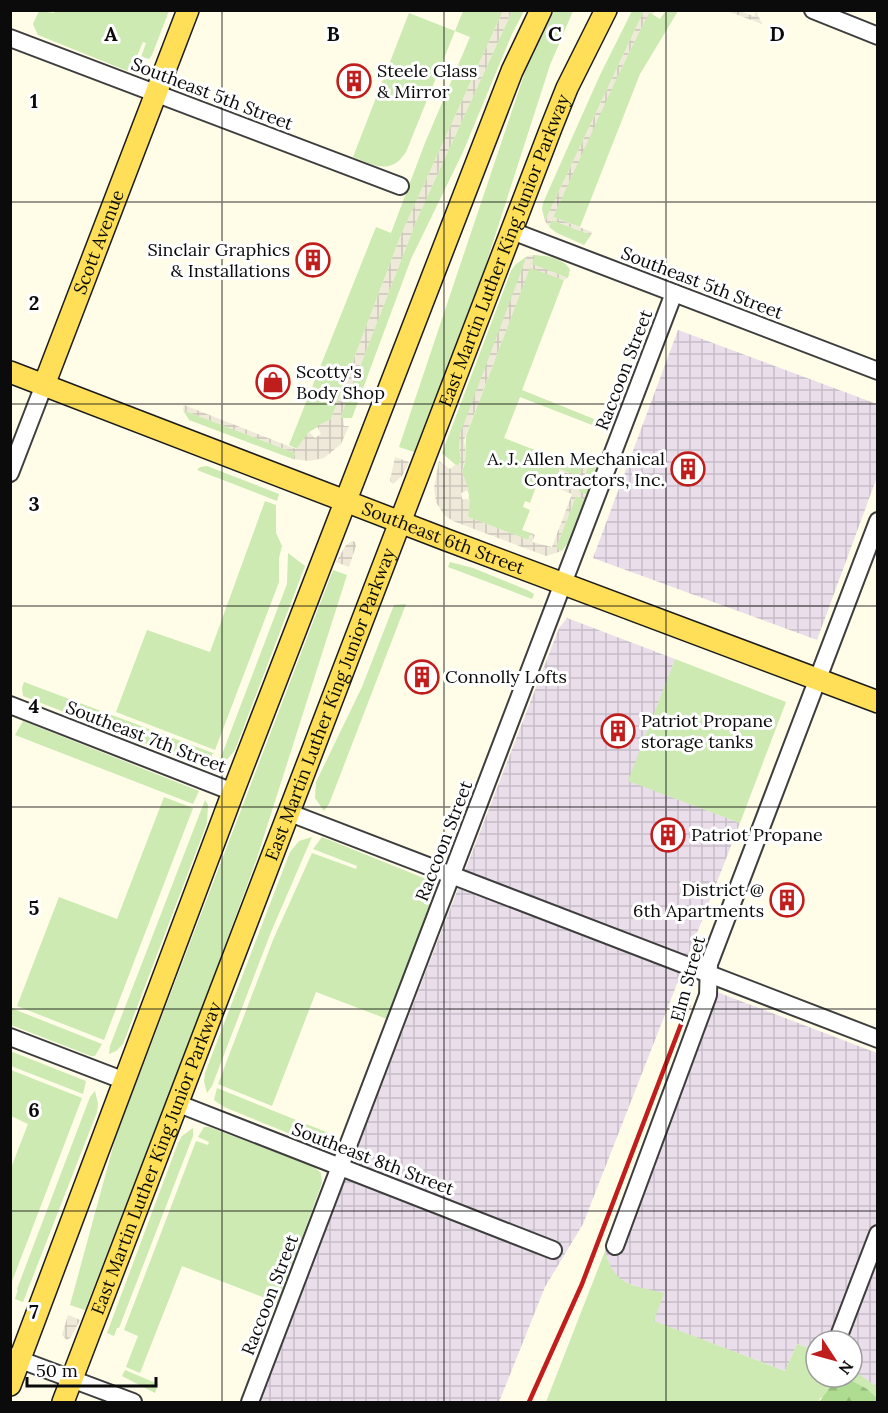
<svg xmlns="http://www.w3.org/2000/svg" width="888" height="1413" font-family="Lora,serif">
<style>
.industrial{fill:url(#industrial-grid)}
.grass{fill:#cceab1}
.forest{fill:url(#forest-firs)}
.plaza{fill:url(#plaza-grid)}
.lines{fill:none;stroke-linecap:round;stroke-linejoin:round}
.minor-casing{stroke:#3e3e3e;stroke-width:20}
.major-casing{stroke:#1c1c1c;stroke-width:24}
.minor{stroke:#fff;stroke-width:16}
.major{stroke:#ffdf58;stroke-width:21}
.rail{stroke:#c01e1d;stroke-width:4.5}
.grid{fill:none;stroke:#0b0b0b;stroke-width:1.5;stroke-opacity:0.55}
.labels{text-anchor:middle;stroke-width:6;stroke-linejoin:round;paint-order:stroke}
.poi-label{font-size:18px;fill:#0b0b0b;stroke:#fff;text-anchor:start}
.street-label{font-size:18px;fill:#0b0b0b;stroke:#fff}
.grid-label{font-size:20px;text-anchor:middle;font-weight:bold;fill:#0b0b0b;stroke:#fff;stroke-width:6;stroke-linejoin:round;paint-order:stroke}
</style>
<defs>
<pattern id="industrial-grid" width="8" height="8" patternUnits="userSpaceOnUse" patternTransform="scale(1.5)"><rect width="8" height="8" fill="#eadeeb"/><path d="M0 4h8M4 0v8" fill="none" stroke="#c7bdc8"/></pattern>
<pattern id="forest-firs" width="22" height="20" patternUnits="userSpaceOnUse" patternTransform="scale(1.5)"><rect width="22" height="20" fill="#aedc90"/><path d="M5 1l3.5 6h-7zM16 11l3.5 6h-7z" fill="#94bb7b"/></pattern>
<pattern id="plaza-grid" width="8" height="8" patternUnits="userSpaceOnUse" patternTransform="scale(1.5)"><rect width="8" height="8" fill="#eee9d9"/><path d="M0 4h8M4 0v8" fill="none" stroke="#cbc6b9"/></pattern>
</defs>
<rect width="100%" height="100%" fill="#fffce8"/>
<!-- industrial -->
<g class="industrial">
<polygon points="678,330 877,404 877,477 817,640 593,558"/>
<polygon points="567,618 675,659 629,781 740,823 583,1224 545,1287 499,1402 259,1402 559,628"/>
<polygon points="704,987 877,1053 877,1388 852,1369 852,1341 816,1341 816,1351 797,1344 785,1371 653,1321 638,1287 622,1281 614,1274 609,1264 605,1251"/>
</g>
<!-- grass -->
<g class="grass">
<polygon points="56,10 169,10 169,11 152,55 149,59 141,57 146,43 143,42 130,72 38,35 33,24 39,11 54,13"/>
<path d="M463 11H503L401 235 331 419 309 432 297 449 289 445 376 227 391 233 425 143 470 37 455 31 406 152C390 176 375 165 353 157L409 13 455 31Z"/>
<polygon points="512,11 524,11 512,34 463,152 411,259 352,418 340,418 417,219"/>
<polygon points="554,11 573,11 550,65 485,267 414,452 399,447 525,72"/>
<polygon points="632,11 644,11 545,221 542,209 543,203 600,75"/>
<polygon points="666,11 678,11 640,74 580,227 553,217 608,95 649,12 660,19"/>
<polygon points="552,220 591,235 584,245 557,233 549,227"/>
<path d="M535 255C547 256 564 258 570 270L568 278 531 264Z"/>
<polygon points="527,256 459,447 461,459 458,467 442,453 511,271 515,265"/>
<polygon points="530,267 564,280 522,390 594,419 592,425 520,397 504,438 575,466 580,456 586,457 579,477 559,469 552,486 538,481 530,503 525,501 523,507 530,510 522,530 531,533 528,540 468,517 469,495 462,472 465,463 466,436"/>
<polygon points="183,410 295,453 293,459 189,420"/>
<path d="M591 459C602 469 592 483 588 495L578 492Z"/>
<polygon points="207,466 279,494 277,501 197,470 200,467"/>
<polygon points="576,496 586,500 570,540 562,551 556,548"/>
<polygon points="265,501 276,505 276,533 282,546 279,558 279,582 215,750 116,712 147,630 210,652"/>
<polygon points="288,553 305,566 235,750 226,761 218,765 287,584"/>
<polygon points="450,562 473,568 527,590 534,594 532,599 448,567"/>
<polygon points="333,570 347,575 257,858 205,1000 85,1310 70,1305 116,1136"/>
<polygon points="406,604 329,804 324,811 315,798 316,782 362,687 394,605"/>
<polygon points="675,659 786,702 740,823 628,781"/>
<polygon points="24,682 213,753 207,766 193,762 23,696 22,688"/>
<polygon points="23,721 199,791 193,804 15,735"/>
<polygon points="164,797 193,808 104,1040 17,1006 59,897 117,919"/>
<polygon points="205,800 208,805 207,823 123,1044 116,1051 109,1054 110,1046"/>
<polygon points="312,837 271,932 212,1086 207,1093 204,1081 205,1073 290,852 299,841"/>
<polygon points="322,837 436,883 437,889 387,1019 316,992 272,1106 218,1084 273,940 312,853 356,869 357,866 313,849"/>
<polygon points="11,1007 16,1010 102,1044 95,1056 91,1056 11,1025"/>
<polygon points="10,1051 86,1081 83,1094 11,1066"/>
<polygon points="11,1070 82,1098 11,1284 11,1168 28,1124 11,1116"/>
<polygon points="217,1088 331,1134 325,1148 224,1107 214,1100"/>
<polygon points="95,1091 98,1104 97,1112 23,1302 15,1299 18,1290 17,1289 90,1097"/>
<polygon points="204,1127 209,1127 313,1166 321,1173 322,1183 278,1303 182,1266 140,1373 126,1367 138,1336 124,1330 196,1141 208,1145 209,1142 198,1137"/>
<polygon points="193,1128 193,1136 119,1328 117,1328 114,1336 107,1333 178,1143 182,1136"/>
<path d="M605 1251C614 1286 632 1285 664 1293L654 1321 785 1371 797 1344 816 1351V1377H852V1369L878 1388 877 1398 867 1389 820 1398 819 1402H546Z"/>
<polygon points="125,1370 158,1384 155,1393 122,1376"/>
</g>
<!-- forest -->
<polygon class="forest" points="850,1380 867,1389 877,1398 877,1402 819,1402 832,1385"/>
<!-- plaza -->
<g class="plaza">
<polygon points="503,11 512,11 417,219 340,418 343,418 344,426 349,426 341,444 324,458 309,461 293,459 295,453 183,410 184,405 296,449 309,432 315,438 321,434 317,426 331,419 401,235"/>
<polygon points="644,11 655,11 652,14 649,13 626,58 553,217 592,232 591,235 552,220 549,227 545,221"/>
<polygon points="727,11 739,11 754,16 756,11 762,24"/>
<polygon points="535,255 532,264 568,278 564,280 530,268 464,440 466,457 462,472 469,490 461,493 462,499 470,499 468,517 528,540 531,533 535,535 532,542 552,547 572,494 552,486 559,469 579,476 586,457 591,459 578,491 588,495 586,500 576,496 556,548 562,551 546,556 453,521 444,515 436,502 434,488 439,461 450,469 456,464 459,466 461,459 459,447 460,434 527,256"/>
<polygon points="395,457 409,462 402,476 393,484 390,481"/>
<polygon points="353,541 355,542 356,546 349,567 336,562 346,545"/>
<polygon points="68,1315 80,1320 71,1337 67,1340 62,1335"/>
</g>
<g class="lines">
<defs>
<g id="minor">
<polyline points="813,10 878,36"/>
<polyline points="10,38 400,186"/>
<polyline points="512,231 878,371"/>
<polyline points="10,473 44,385"/>
<polyline points="10,705 233,792"/>
<polyline points="290,813 878,1039"/>
<polyline points="10,1037 125,1081"/>
<polyline points="179,1104 553,1250"/>
<polyline points="615,1246 708,995 709,964 878,521"/>
<polyline points="837,1341 878,1234"/>
<polyline points="10,1356 133,1402"/>
<polyline points="250,1402 674,293"/>
</g>
<g id="major">
<path id="s1" d="M10 372 444 539 878 702"/>
<path id="s2" d="M44 385 188 10"/>
<polyline points="10,1385 233,792 512,71 541,10"/>
<path id="s3" d="M63 1402 551 128 567 88 606 10"/>
</g>
</defs>
<!-- minor casing -->
<use href="#minor" class="minor-casing"/>
<!-- major casing -->
<use href="#major" class="major-casing"/>
<!-- minor -->
<use href="#minor" class="minor"/>
<!-- major -->
<use href="#major" class="major"/>
<!-- rail -->
<polyline class="rail" points="529,1402 582,1284 688,1006"/>
</g>
<!-- grid -->
<path class="grid" d="M222 10V1402M444 10V1402M666 10V1402M10 202H878M10 404H878M10 606H878M10 807H878M10 1009H878M10 1211H878"/>
<!-- icons -->
<defs>
<symbol id="building-ring" viewBox="-11 -11 22 22"><circle r="9.5" fill="#fff" stroke="#c01e1d" stroke-width="1.5"/><path d="M-4-6H4V6H1V3H-1V6H-4ZM-2.5-4.3h1.7v1.8h-1.7ZM.8-4.3h1.7v1.8H.8ZM-2.5-1h1.7V.8h-1.7ZM.8-1h1.7V.8H.8Z" fill="#c01e1d"/></symbol>
<symbol id="shop-ring" viewBox="-11 -11 22 22"><circle r="9.5" fill="#fff" stroke="#c01e1d" stroke-width="1.5"/><path d="M-5-2.5h2.3a2.7 3.5 0 0 1 5.4 0H5L5.5 6h-11ZM-1.5-2.5h3a1.5 2.3 0 0 0-3 0Z" fill="#c01e1d"/></symbol>
</defs>
<g fill-rule="evenodd">
<use href="#building-ring" x="335" y="62" width="38" height="38"/>
<use href="#building-ring" x="294" y="241" width="38" height="38"/>
<use href="#shop-ring" x="254" y="363" width="38" height="38"/>
<use href="#building-ring" x="669" y="450" width="38" height="38"/>
<use href="#building-ring" x="403" y="658" width="38" height="38"/>
<use href="#building-ring" x="599" y="712" width="38" height="38"/>
<use href="#building-ring" x="649" y="816" width="38" height="38"/>
<use href="#building-ring" x="768" y="881" width="38" height="38"/>
</g>
<g class="labels">
<!-- poi labels -->
<g class="poi-label">
<text x="377" y="77">Steele Glass<tspan x="377" dy="21">&amp; Mirror</tspan></text>
<text x="290" y="256" text-anchor="end">Sinclair Graphics<tspan x="290" dy="21">&amp; Installations</tspan></text>
<text x="296" y="378">Scotty's<tspan x="296" dy="21">Body Shop</tspan></text>
<text x="665" y="465" text-anchor="end">A. J. Allen Mechanical<tspan x="665" dy="21">Contractors, Inc.</tspan></text>
<text x="445" y="683">Connolly Lofts</text>
<text x="641" y="727">Patriot Propane<tspan x="641" dy="21">storage tanks</tspan></text>
<text x="691" y="841">Patriot Propane</text>
<text x="764" y="896" text-anchor="end">District @<tspan x="764" dy="21">6th Apartments</tspan></text>
</g>
<!-- street labels -->
<g class="street-label">
<text transform="translate(212 94) rotate(21)" y="6">Southeast 5th Street</text>
<text dy="6" stroke="none"><textPath href="#s2" startOffset="153">Scott Avenue</textPath></text>
<text dy="6" stroke="none"><textPath href="#s3" startOffset="1233">East Martin Luther King Junior Parkway</textPath></text>
<text transform="translate(702 283) rotate(21)" y="6">Southeast 5th Street</text>
<text transform="translate(624 370) rotate(-69)" y="6">Raccoon Street</text>
<text dy="6" stroke="none"><textPath href="#s1" startOffset="464">Southeast 6th Street</textPath></text>
<text dy="6" stroke="none"><textPath href="#s3" startOffset="747">East Martin Luther King Junior Parkway</textPath></text>
<text transform="translate(146 737) rotate(21)" y="6">Southeast 7th Street</text>
<text transform="translate(444 841) rotate(-69)" y="6">Raccoon Street</text>
<text transform="translate(688 979) rotate(-75)" y="6">Elm Street</text>
<text dy="6" stroke="none"><textPath href="#s3" startOffset="261">East Martin Luther King Junior Parkway</textPath></text>
<text transform="translate(373 1159) rotate(21)" y="6">Southeast 8th Street</text>
<text transform="translate(270 1295) rotate(-69)" y="6">Raccoon Street</text>
</g>
</g>
<g class="grid-label">
<text x="111" y="41">A</text>
<text x="333" y="41">B</text>
<text x="555" y="41">C</text>
<text x="777" y="41">D</text>
<text x="34" y="108">1</text>
<text x="34" y="310">2</text>
<text x="34" y="511">3</text>
<text x="34" y="713">4</text>
<text x="34" y="915">5</text>
<text x="34" y="1117">6</text>
<text x="34" y="1319">7</text>
</g>
<!-- border -->
<rect width="888" height="1413" fill="none" stroke="#0b0b0b" stroke-width="24"/>
<!-- north arrow -->
<g transform="translate(834 1359) rotate(126)"><circle r="28" fill="#ffffff" stroke="#9d9d9d" stroke-width="1.5"/>
<path d="M0-4.5L10 22L0 15L-10 22Z" fill="#c01e1d"/>
<text y="-9" font-size="16" font-weight="bold" text-anchor="middle" fill="#0b0b0b">N</text>
</g>
<!-- scale -->
<path d="M27 1377v9h129v-9" fill="none" stroke="#0b0b0b" stroke-width="3"/>
<text x="36" y="1377" font-size="18" fill="#0b0b0b" stroke="#ffffff" stroke-width="4.5" paint-order="stroke">50 m</text>
</svg>
